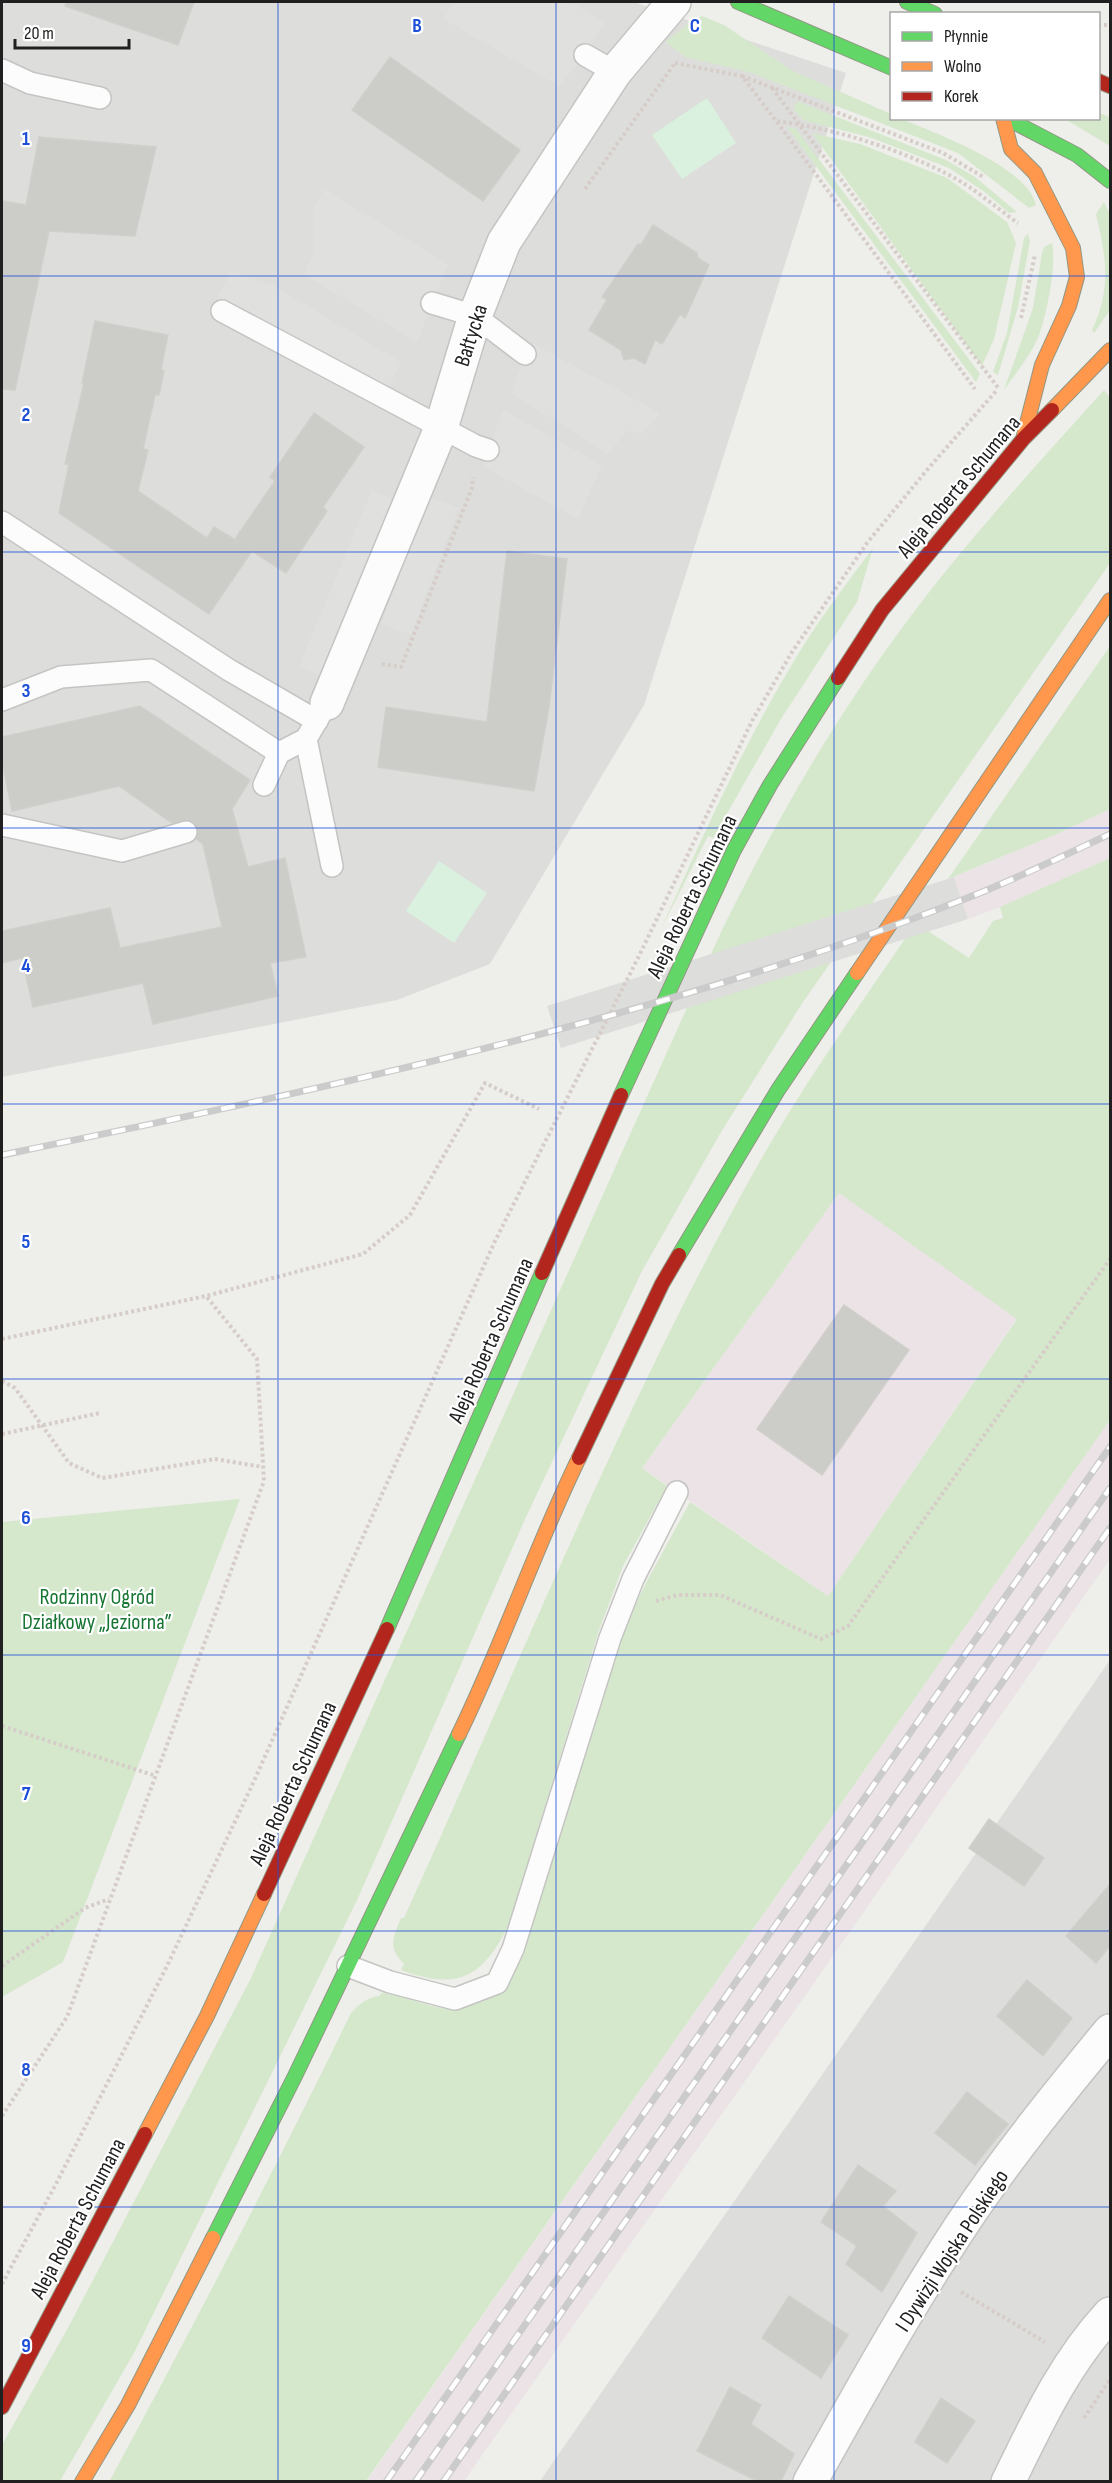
<svg xmlns="http://www.w3.org/2000/svg" width="1112" height="2483" font-family="'Sofia Sans Condensed',sans-serif">
<style>
.residential{fill:#dddddb}
.industrial{fill:#ebe3e6}
.grass{fill:#d5e8cc}
.park{fill:#daf1df}
.parking{fill:#e0e0df}
.pier{fill:#dddddc}
.building{fill:#ccccc9;stroke:#d1cfcb;stroke-width:1.5}
.lines{fill:none;stroke-linecap:round;stroke-linejoin:round}
.lane-casing{stroke:#c4c4c2;stroke-width:24}
.street-casing{stroke:#c4c4c2;stroke-width:36}
.fast-casing{stroke:#919783;stroke-width:16}
.slow-casing{stroke:#919783;stroke-width:16}
.jam-casing{stroke:#919783;stroke-width:16}
.path{stroke:#d6cdc9;stroke-width:4;stroke-dasharray:3 3;stroke-linecap:butt}
.lane{stroke:#fcfcfc;stroke-width:21}
.street{stroke:#fcfcfc;stroke-width:33}
.fast{stroke:#63d668;stroke-width:14}
.slow{stroke:#ff974d;stroke-width:14}
.jam{stroke:#b3261e;stroke-width:14}
.rail-casing{stroke:#cbcbcb;stroke-width:7}
.rail{stroke:#fff;stroke-width:4.5;stroke-dasharray:14;stroke-linecap:butt}
.grid{fill:none;stroke:#1d4ed8;stroke-width:1.5;stroke-opacity:0.55}
.labels{text-anchor:middle;stroke-width:4.5;stroke-linejoin:round;paint-order:stroke}
.street-label{font-size:22px;fill:#202020;stroke:#fff}
.park-label{font-size:22px;fill:#177532;stroke:#fff}
.grid-label{font-size:20px;text-anchor:middle;font-weight:bold;fill:#1d4ed8;stroke:#fff;stroke-width:4.5;stroke-linejoin:round;paint-order:stroke}
</style>
<rect width="100%" height="100%" fill="#eeeeea"/>
<!-- residential -->
<g class="residential">
<polygon points="2,2 633,2 846,73 644,705 490,964 397,1000 2,1077"/>
<polygon points="1110,1660 1110,2481 540,2481"/>
</g>
<!-- industrial -->
<g class="industrial">
<polygon points="1110,809 1110,858 1000,907 968,919 954,877 1057,834"/>
<polygon points="839,1193 1017,1318 828,1596 642,1468"/>
<polygon points="1110,1420 1110,1559 835,1953 464,2481 366,2482"/>
</g>
<!-- grass -->
<g class="grass">
<path d="M702 16 724 25 793 71 891 114 892 118 902 119C935 133 1028 167 1036 205L1029 208 958 153 749 72 685 57 666 42 691 21Z"/>
<polygon points="799,102 946,160 975,177 1017,212 1009,213 986,193 949,168 872,138 803,120 794,109 795,104"/>
<polygon points="1099,113 1110,117 1110,146 1065,119 1098,118"/>
<polygon points="787,127 796,129 980,374 976,382"/>
<polygon points="812,133 860,144 947,178 1007,222 1016,243 994,339 982,366"/>
<path d="M1104 202 1110 214V310L1094 333 1092 330C1112 288 1106 257 1096 214Z"/>
<polygon points="1028,234 1030,241 1018,307 998,375 993,372 1007,333 1024,238"/>
<path d="M1052 243C1057 264 1046 320 1037 340 1029 357 1015 374 1004 390L1033 308 1042 253 1044 247Z"/>
<path d="M1104 390 1110 398V563L803 1002 721 1132 642 1271 526 1517 358 1898 134 2353 60 2481 2 2482V2445L69 2326 250 1980 721 932C772 828 830 726 899 632 961 547 1033 469 1104 390Z"/>
<path d="M873 548 857 602 781 719 713 838 708 836 661 929C703 836 744 743 797 656 820 618 847 583 873 548Z"/>
<polygon points="1110,646 1110,809 1057,834 948,879"/>
<path d="M1110 858V1420L366 2481 109 2482C193 2327 274 2171 351 2013 360 2003 368 1997 380 1996L381 1993C428 1999 445 2024 493 1994L617 1643 646 1583 690 1502 828 1596 1017 1319 839 1193 642 1468 667 1486 623 1566 599 1630 509 1924C483 1978 457 1991 401 1970L404 1964C387 1947 393 1938 401 1918H404C515 1674 615 1423 745 1188 795 1096 857 1009 916 923L969 958 993 921 1003 918 1000 907Z"/>
<polygon points="240,1499 63,1962 2,1997 2,1522"/>
</g>
<!-- park -->
<g class="park">
<polygon points="707,98 736,143 682,179 652,135"/>
<polygon points="439,861 487,893 454,943 406,911"/>
</g>
<!-- parking -->
<g class="parking">
<polygon points="454,2 571,2 605,24 585,55 559,86 443,19"/>
<polygon points="324,189 448,264 417,342 304,275 314,252 313,210"/>
<polygon points="231,272 273,285 401,362 389,387 217,298"/>
<polygon points="532,343 660,413 643,434 627,431 608,454 511,393 525,354"/>
<polygon points="503,410 602,465 578,519 482,466"/>
<polygon points="372,490 395,500 322,676 299,666"/>
<polygon points="429,497 459,508 411,635 381,624"/>
</g>
<!-- pier -->
<polygon class="pier" points="954,877 968,919 561,1048 547,1006"/>
<!-- building -->
<g class="building">
<polygon points="66,2 194,2 178,45 65,6"/>
<polygon points="390,57 520,150 483,201 352,110"/>
<polygon points="39,137 156,147 135,236 49,231 15,390 2,389 2,201 26,205"/>
<polygon points="653,225 697,253 698,258 709,265 685,318 680,314 662,344 655,340 645,364 634,358 624,360 621,350 589,330 607,300 602,297 638,244 641,245"/>
<polygon points="95,321 168,335 161,369 164,371 159,395 155,395 143,449 148,450 138,491 207,538 214,527 239,542 235,539 275,481 270,477 314,413 364,447 323,507 327,511 286,573 252,551 209,614 59,513 69,464 65,464 84,383 82,383"/>
<polygon points="507,551 567,559 549,707 534,791 378,767 386,707 487,722"/>
<polygon points="140,706 250,780 232,809 248,867 285,858 306,957 270,963 278,996 153,1024 143,983 33,1007 22,958 2,963 2,931 110,908 120,948 222,927 203,844 196,839 198,829 194,822 188,820 172,823 119,786 12,811 2,761 2,737"/>
<polygon points="844,1305 909,1350 822,1475 757,1429"/>
<polygon points="989,1819 1044,1858 1024,1886 969,1848"/>
<polygon points="1110,1884 1110,1946 1096,1963 1066,1936"/>
<polygon points="1027,1980 1072,2018 1043,2056 997,2016"/>
<polygon points="967,2092 1008,2124 975,2165 935,2133"/>
<polygon points="858,2165 896,2191 883,2206 917,2233 882,2292 846,2264 857,2246 821,2222"/>
<polygon points="789,2296 848,2335 821,2378 762,2338"/>
<polygon points="730,2387 761,2405 751,2424 794,2454 781,2481 757,2481 697,2451"/>
<polygon points="941,2398 975,2421 947,2463 915,2442"/>
</g>
<g class="lines">
<defs>
<g id="lane">
<polyline points="585,55 615,72"/>
<polyline points="2,70 30,83 100,98"/>
<polyline points="432,303 475,316 525,354"/>
<polyline points="222,311 476,446 488,450"/>
<polyline points="2,522 229,670 317,721"/>
<polyline points="2,700 61,677 151,670 279,753 306,739 327,703"/>
<polyline points="306,739 332,866"/>
<polyline points="264,785 279,753"/>
<polyline points="2,825 122,851 186,832"/>
<polyline points="348,1966 390,1982 455,1999 497,1983 513,1949 610,1638 633,1579 677,1492"/>
</g>
<g id="street">
<polyline points="327,703 441,428 475,316 504,242 615,72 674,2"/>
<path d="M810 2482C858 2396 907 2308 961 2226 1006 2158 1058 2094 1110 2031"/>
<path d="M1008 2482C1038 2421 1064 2364 1110 2314"/>
</g>
<g id="fast">
<polyline points="738,2 892,68"/>
<polyline points="907,2 935,14"/>
<polyline points="1006,118 1077,155 1110,181"/>
<polyline points="621,1095 734,850 770,785 838,678"/>
<polyline points="679,1255 778,1090 857,973"/>
<polyline points="387,1629 542,1273"/>
<polyline points="213,2238 295,2076 459,1734"/>
</g>
<g id="slow">
<polyline points="1003,118 1011,149 1035,173 1073,248 1077,277 1069,306 1042,365 1024,435"/>
<polyline points="1052,410 1110,350"/>
<polyline points="857,973 1110,600"/>
<path d="M459 1734C503 1644 535 1548 579 1458"/>
<polyline points="145,2134 207,2016 264,1894"/>
<polyline points="82,2482 128,2405 213,2238"/>
</g>
<g id="jam">
<polyline points="1098,81 1110,86"/>
<polyline points="838,678 882,610 1024,438 1052,410"/>
<polyline points="542,1273 621,1095"/>
<polyline points="579,1458 662,1284 679,1255"/>
<polyline points="264,1894 387,1629"/>
<polyline points="2,2407 145,2134"/>
</g>
</defs>
<!-- lane casing -->
<use href="#lane" class="lane-casing"/>
<!-- street casing -->
<use href="#street" class="street-casing"/>
<!-- fast casing -->
<use href="#fast" class="fast-casing"/>
<!-- slow casing -->
<use href="#slow" class="slow-casing"/>
<!-- jam casing -->
<use href="#jam" class="jam-casing"/>
<!-- path -->
<g class="path">
<polyline points="1098,25 1110,25"/>
<path d="M675 63 742 76 776 121C832 128 897 148 947 174 972 186 995 207 1018 223"/>
<polyline points="742,76 943,153 985,178"/>
<polyline points="772,88 999,389"/>
<polyline points="777,122 975,389"/>
<polyline points="585,189 675,63"/>
<polyline points="1021,318 1035,255"/>
<polyline points="382,664 401,667 472,488 473,477"/>
<polyline points="2,1339 206,1296 363,1254 410,1215 485,1083 539,1109"/>
<polyline points="2,1381 15,1388 69,1463 102,1478 215,1459 263,1467"/>
<polyline points="2,1434 100,1413"/>
<polyline points="656,1601 678,1595 720,1595 821,1639 848,1626 1110,1259"/>
<polyline points="2,1726 156,1776"/>
<polyline points="2,1966 85,1908 109,1899"/>
<polyline points="2,2116 67,2017 264,1481 257,1359 206,1296"/>
<polyline points="2,2284 57,2182 168,1964 254,1781 495,1241 639,956 752,721 792,652 867,543 927,470 997,390"/>
<polyline points="961,2292 1045,2342"/>
<polyline points="1084,2418 1110,2379"/>
</g>
<!-- lane -->
<use href="#lane" class="lane"/>
<!-- street -->
<use href="#street" class="street"/>
<!-- fast -->
<use href="#fast" class="fast"/>
<!-- slow -->
<use href="#slow" class="slow"/>
<!-- jam -->
<use href="#jam" class="jam"/>
<defs>
<g id="rail">
<path d="M2 1155C325 1088 653 1021 962 900 1012 881 1061 857 1110 834"/>
<polyline points="386,2482 1110,1447"/>
<polyline points="415,2482 1110,1488"/>
<polyline points="443,2482 1110,1528"/>
</g>
</defs>
<!-- rail casing -->
<use href="#rail" class="rail-casing"/>
<!-- rail -->
<use href="#rail" class="rail"/>
</g>
<!-- grid -->
<path class="grid" d="M278 2V2482M556 2V2482M834 2V2482M2 276H1110M2 552H1110M2 828H1110M2 1104H1110M2 1379H1110M2 1655H1110M2 1931H1110M2 2207H1110"/>
<g class="labels">
<!-- street labels -->
<g class="street-label">
<text transform="translate(470 335) rotate(-72)" y="8">Bałtycka</text>
<text transform="translate(958 486) rotate(-50)" y="8">Aleja Roberta Schumana</text>
<text transform="translate(691 896) rotate(-64)" y="8">Aleja Roberta Schumana</text>
<text transform="translate(490 1340) rotate(-66)" y="8">Aleja Roberta Schumana</text>
<text transform="translate(292 1783) rotate(-65)" y="8">Aleja Roberta Schumana</text>
<text transform="translate(77 2218) rotate(-62)" y="8">Aleja Roberta Schumana</text>
<text transform="translate(951 2250) rotate(-57)" y="8">I Dywizji Wojska Polskiego</text>
</g>
<!-- park labels -->
<g class="park-label">
<text x="97" y="1604">Rodzinny Ogród<tspan x="97" dy="25">Działkowy „Jeziorna”</tspan></text>
</g>
</g>
<g class="grid-label">
<text x="417" y="32">B</text>
<text x="695" y="32">C</text>
<text x="26" y="145">1</text>
<text x="26" y="421">2</text>
<text x="26" y="697">3</text>
<text x="26" y="972">4</text>
<text x="26" y="1248">5</text>
<text x="26" y="1524">6</text>
<text x="26" y="1800">7</text>
<text x="26" y="2076">8</text>
<text x="26" y="2352">9</text>
</g>
<!-- border -->
<rect width="1112" height="2483" fill="none" stroke="#202020" stroke-width="6"/>
<!-- legend -->
<rect x="890" y="12" width="210" height="108" fill="#ffffff" stroke="#a6a6a6" stroke-width="1.5"/>
<rect x="902" y="32" width="30" height="9" fill="#63d668" stroke="#a6a6a6" stroke-width="1.5"/>
<text x="944" y="42" font-size="18" fill="#202020">Płynnie</text>
<rect x="902" y="62" width="30" height="9" fill="#ff974d" stroke="#a6a6a6" stroke-width="1.5"/>
<text x="944" y="72" font-size="18" fill="#202020">Wolno</text>
<rect x="902" y="92" width="30" height="9" fill="#b3261e" stroke="#a6a6a6" stroke-width="1.5"/>
<text x="944" y="102" font-size="18" fill="#202020">Korek</text>
<!-- scale -->
<path d="M15 39v9h114v-9" fill="none" stroke="#202020" stroke-width="3"/>
<text x="24" y="39" font-size="18" fill="#202020" stroke="#ffffff" stroke-width="4.5" paint-order="stroke">20 m</text>
</svg>
